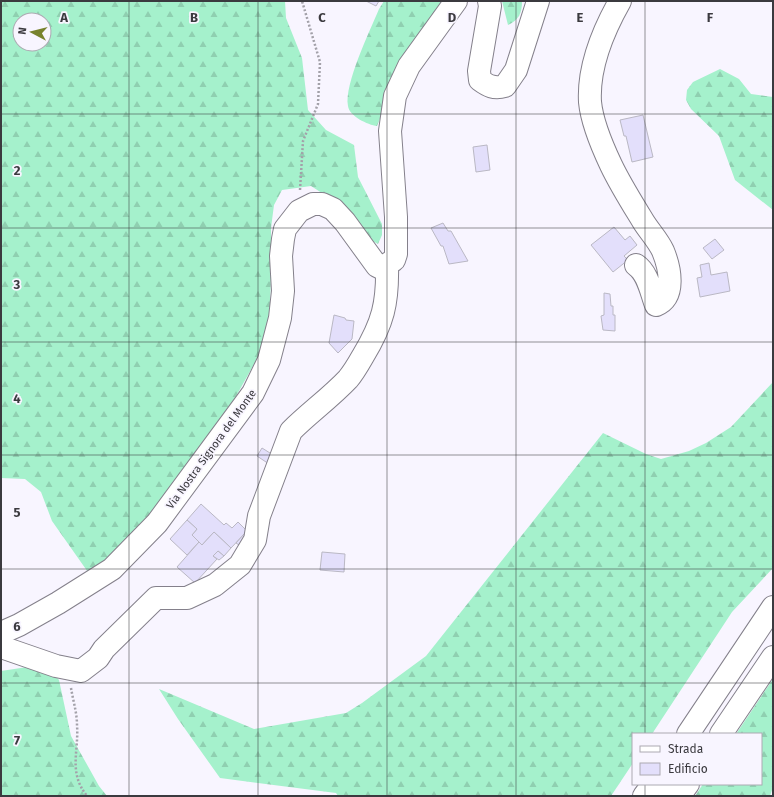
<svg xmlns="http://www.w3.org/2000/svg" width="774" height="797" font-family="'Fira Sans',sans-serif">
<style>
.forest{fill:url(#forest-firs);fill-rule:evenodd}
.building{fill:#e3dffb;stroke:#bab8c4}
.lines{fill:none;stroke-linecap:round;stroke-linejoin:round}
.minor-casing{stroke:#84808b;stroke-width:24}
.highway-casing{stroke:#84808b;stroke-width:24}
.path{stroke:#a3a1a9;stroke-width:2.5;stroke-dasharray:2 2;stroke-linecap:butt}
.minor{stroke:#fff;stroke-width:22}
.highway{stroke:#fff;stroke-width:22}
.grid{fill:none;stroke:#3b3a3f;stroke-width:1;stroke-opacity:0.55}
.labels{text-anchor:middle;stroke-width:3.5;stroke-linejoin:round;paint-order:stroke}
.street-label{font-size:11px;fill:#3b3a3f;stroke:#f8f5ff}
.grid-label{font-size:13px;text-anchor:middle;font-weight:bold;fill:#3b3a3f;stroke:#f8f5ff;stroke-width:3.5;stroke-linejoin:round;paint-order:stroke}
</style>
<defs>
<pattern id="forest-firs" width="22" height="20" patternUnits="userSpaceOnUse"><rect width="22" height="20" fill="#a5f1cc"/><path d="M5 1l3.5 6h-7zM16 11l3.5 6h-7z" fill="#8fcfb0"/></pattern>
</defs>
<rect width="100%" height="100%" fill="#f8f5ff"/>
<!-- forest -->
<g class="forest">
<path d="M1 1H285L286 18 302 58 308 110 326 130 354 145 358 177 382 224V235L378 244 369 239 325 195 311 186 282 190 274 205 271 228V278L269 324 257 359 235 398 133 538 90 575 52 521 41 492 25 479 1 478ZM20 20H44V44H20Z"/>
<path d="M384 1H444L387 101 377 126C368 125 349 116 348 106 344 84 370 31 379 9Z"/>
<path d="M502 1H522C522 13 519 20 508 25Z"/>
<polygon points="720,69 739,79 751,94 773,97 773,210 735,180 719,136 691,109 686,100 687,90 693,82"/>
<polygon points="773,382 773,568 732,612 652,734 633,734 633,763 611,796 338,796 336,793 220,778 178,719 159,689 254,729 346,713 362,703 426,656 603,433 646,454 661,459 689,451 706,443 731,427"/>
<polygon points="34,666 53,673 59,680 71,736 99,786 107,796 1,796 1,671"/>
<polygon points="773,679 773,787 770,796 695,796 703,784 761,784 761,734 736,734"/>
</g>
<!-- building -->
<g class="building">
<polygon points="366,1 379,1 376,6"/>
<polygon points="643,115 653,157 632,162 626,136 624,136 620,120"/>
<polygon points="487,145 490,170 476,172 473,147"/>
<polygon points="443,223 448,231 451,231 468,261 449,264 443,246 441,246 431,228"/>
<polygon points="614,227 625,240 630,236 637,245 624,256 628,260 613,272 591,245"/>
<polygon points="715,239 724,250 712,259 703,248"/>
<polygon points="709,263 711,275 727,272 730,291 700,297 697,278 702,277 700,265"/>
<polygon points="604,293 610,294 611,306 613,306 613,315 615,315 615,331 603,330 601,316 604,315"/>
<polygon points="334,315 345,318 346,320 354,321 352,339 338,353 329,343"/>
<polygon points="262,448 278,458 272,466 257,456"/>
<polygon points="201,504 224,525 226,523 232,528 238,522 247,531 231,548 214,532 202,545 192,535 197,529 187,520"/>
<polygon points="187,520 197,529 192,535 199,542 187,555 170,539"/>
<polygon points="214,532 231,548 224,556 218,551 213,556 217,559 195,583 177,567 199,542 202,545"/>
<polygon points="245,533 246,542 242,547 236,543"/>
<polygon points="218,551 224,556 219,560 213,556"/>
<polygon points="322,552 345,554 344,572 320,570"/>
</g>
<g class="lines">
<defs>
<g id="minor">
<path d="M489 1 490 6 479 71 480 80C488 86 494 89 505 86L516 70 538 1"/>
<path d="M620 1C603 31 588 67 590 102 592 123 602 146 611 165 620 184 632 203 643 221 649 231 658 240 663 251 670 268 676 297 656 305 651 292 648 273 636 265"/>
<polyline points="1,633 19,625 58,603 112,569 157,523 253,393 269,360 280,318 283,291 281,256 283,239 285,229 299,211 313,204 322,204 333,209 345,222 377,266 381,268 394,260 396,254 396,217 390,131 395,96 409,66 456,1"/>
<path d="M1 647 56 666 81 671 98 658 104 649 156 598H187L215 585 240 565 255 540 259 516 291 431C309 413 330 398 348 379 354 372 359 363 363 356 383 323 388 303 387 265"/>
<polyline points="669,796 672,784"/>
</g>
<g id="highway">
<polyline points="688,734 773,607"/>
<polyline points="721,734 773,657"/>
<polyline points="644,796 653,784"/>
<polyline points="679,796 688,784"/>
</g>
</defs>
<!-- minor casing -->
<use href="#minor" class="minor-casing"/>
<!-- highway casing -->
<use href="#highway" class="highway-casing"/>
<!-- path -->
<g class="path">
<polyline points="300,190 303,141 318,104 320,62 302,1"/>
<path d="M71 688C73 700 77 713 77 725 79 752 68 772 87 796"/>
</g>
<!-- minor -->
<use href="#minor" class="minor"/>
<!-- highway -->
<use href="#highway" class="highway"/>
</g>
<!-- grid -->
<path class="grid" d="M129 1V796M258 1V796M387 1V796M516 1V796M645 1V734M1 114H773M1 228H773M1 342H773M1 455H773M1 569H773M1 683H773M645 784V796"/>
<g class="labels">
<!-- street labels -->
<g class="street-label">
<text transform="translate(211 449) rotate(-54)" y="4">Via Nostra Signora del Monte</text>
</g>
</g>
<g class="grid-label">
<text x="64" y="22">A</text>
<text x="194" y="22">B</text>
<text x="322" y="22">C</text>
<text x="452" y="22">D</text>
<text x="580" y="22">E</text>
<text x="710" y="22">F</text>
<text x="17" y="175">2</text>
<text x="17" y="289">3</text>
<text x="17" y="403">4</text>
<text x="17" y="517">5</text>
<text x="17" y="631">6</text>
<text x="17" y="745">7</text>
</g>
<!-- border -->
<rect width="774" height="797" fill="none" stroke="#3b3a3f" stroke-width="4"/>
<!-- legend -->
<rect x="632" y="733" width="130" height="52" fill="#f8f5ff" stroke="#acaab2"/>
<rect x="640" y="746" width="20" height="6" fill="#ffffff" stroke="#acaab2"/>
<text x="668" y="753" font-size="12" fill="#3b3a3f">Strada</text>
<rect x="640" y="763" width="20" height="12" fill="#e3dffb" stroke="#acaab2"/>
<text x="668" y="773" font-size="12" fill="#3b3a3f">Edificio</text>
<!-- north arrow -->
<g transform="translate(32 32) rotate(277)"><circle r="19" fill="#f8f5ff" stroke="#acaab2"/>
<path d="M0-3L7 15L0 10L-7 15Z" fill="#78822e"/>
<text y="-6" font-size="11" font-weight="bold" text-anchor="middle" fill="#3b3a3f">N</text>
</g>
</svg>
